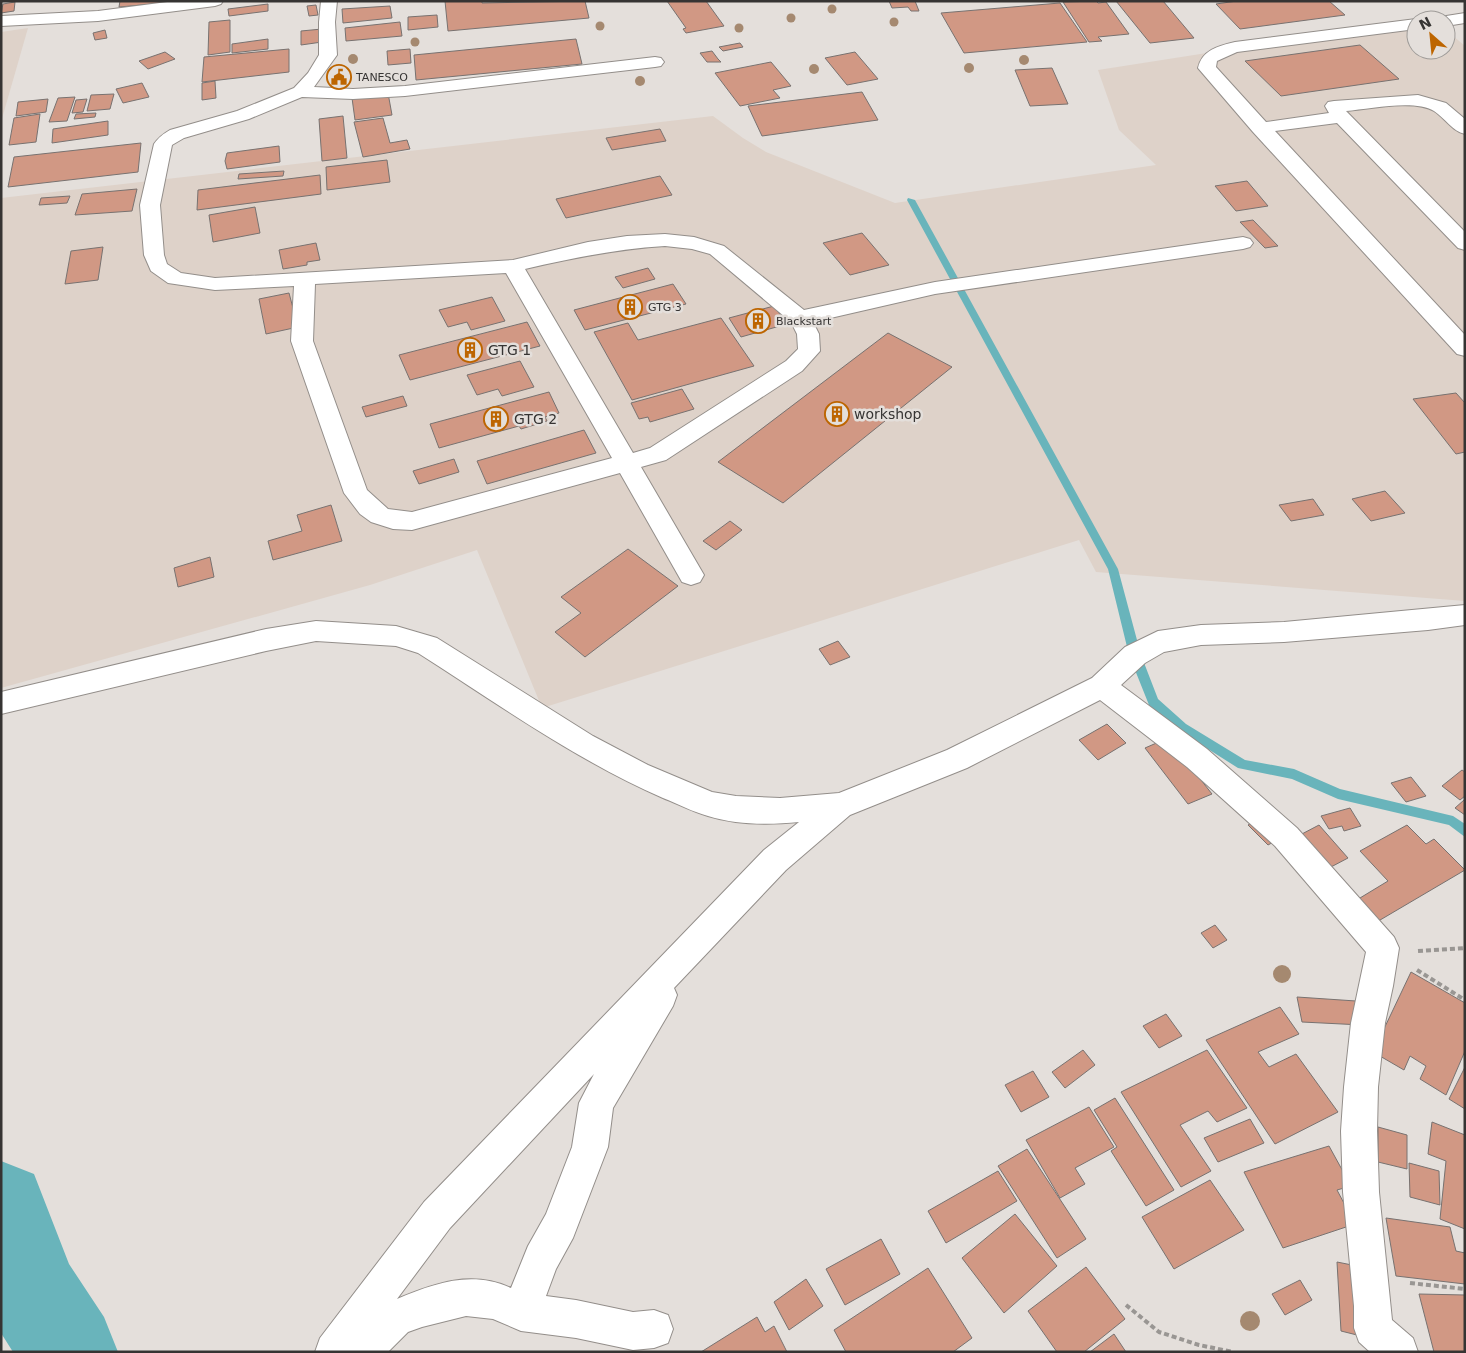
<svg xmlns="http://www.w3.org/2000/svg" width="1466" height="1353" font-family="'DejaVu Sans',sans-serif">
<style>
.built{fill:#ded2c9}
.lines{fill:none;stroke-linecap:round;stroke-linejoin:round}
.stream{fill:#69b4bb;fill-rule:evenodd}
.river{fill:#69b4bb;fill-rule:evenodd}
.building{fill:#d19884;stroke:#787270}
.minor-casing{stroke:#938e8a;stroke-width:2}
.path{stroke:#999693;stroke-width:4;stroke-dasharray:5 3;stroke-linecap:butt}
.minor{fill:#fff;fill-rule:evenodd}
.tree{fill:#a58970}
.labels{text-anchor:middle;stroke-width:5;stroke-linejoin:round;paint-order:stroke}
.far-poi-label{font-size:11px;fill:#363433;stroke:#e4dfdb;text-anchor:start}
.poi-label{font-size:14px;fill:#363433;stroke:#e4dfdb;text-anchor:start}
</style>
<rect width="100%" height="100%" fill="#e4dfdb"/>
<!-- built -->
<g class="built">
<polygon points="28,28 1,122 1,32"/>
<polygon points="1416,30 1416,50 1446,50 1446,30 1465,46 1465,601 1096,572 1079,540 542,708 477,550 370,585 1,688 1,198 713,116 743,138 766,152 895,203 1156,165 1119,130 1098,70 1226,50"/>
</g>
<g class="lines">
<!-- stream -->
<polygon class="stream" points="908,198 915,200 1118,569 1141,655 1158,699 1186,724 1245,760 1294,769 1340,789 1453,816 1465,824 1465,837 1449,825 1338,799 1292,779 1238,768 1178,730 1149,705 1129,655 1108,569 907,200"/>
<!-- river -->
<polygon class="river" points="1,1161 34,1174 69,1264 104,1317 118,1352 13,1352 1,1333"/>
</g>
<!-- building -->
<g class="building">
<polygon points="120,1 166,1 165,3 119,7"/>
<polygon points="445,1 482,1 482,3 585,1 589,18 448,31"/>
<polygon points="667,1 706,1 724,26 686,33 683,29 686,28"/>
<polygon points="889,1 915,1 919,11 911,11 908,7 892,8"/>
<polygon points="1096,1 1098,3 1106,2 1129,34 1098,37 1102,41 1089,42 1063,2"/>
<polygon points="1116,1 1163,1 1194,38 1150,43"/>
<polygon points="1237,1 1329,1 1345,15 1240,29 1216,4"/>
<polygon points="15,2 14,11 1,13 3,4"/>
<polygon points="1060,3 1087,42 964,53 941,13"/>
<polygon points="268,4 268,11 229,16 228,9"/>
<polygon points="316,5 318,15 309,16 307,6"/>
<polygon points="390,6 392,18 343,23 342,9"/>
<polygon points="437,15 438,27 408,30 408,17"/>
<polygon points="230,20 230,52 208,55 209,22"/>
<polygon points="400,22 402,36 346,41 345,28"/>
<polygon points="322,29 322,42 301,45 301,31"/>
<polygon points="105,30 107,38 95,40 93,33"/>
<polygon points="268,39 268,49 232,53 232,44"/>
<polygon points="576,39 582,64 416,80 414,55"/>
<polygon points="740,43 743,47 723,51 719,47"/>
<polygon points="1360,45 1399,79 1281,96 1245,61"/>
<polygon points="289,49 289,72 202,82 204,57"/>
<polygon points="410,49 411,63 388,65 387,51"/>
<polygon points="712,51 718,59 721,62 707,62 700,53"/>
<polygon points="165,52 175,59 148,69 139,61"/>
<polygon points="855,52 878,79 847,85 825,58"/>
<polygon points="771,62 791,86 773,90 780,98 740,106 715,73"/>
<polygon points="1052,68 1068,104 1030,106 1015,70"/>
<polygon points="215,81 216,98 202,100 202,83"/>
<polygon points="142,83 149,97 123,103 116,89"/>
<polygon points="862,92 878,120 762,136 748,106"/>
<polygon points="388,93 392,115 355,120 352,98"/>
<polygon points="114,94 110,109 87,111 91,95"/>
<polygon points="75,97 67,121 49,122 58,98"/>
<polygon points="48,99 46,112 16,116 18,102"/>
<polygon points="87,99 83,112 72,113 76,100"/>
<polygon points="96,113 95,117 74,119 76,114"/>
<polygon points="40,114 36,142 9,145 14,118"/>
<polygon points="343,116 347,158 322,161 319,119"/>
<polygon points="383,118 390,143 407,140 410,149 363,157 354,122"/>
<polygon points="108,121 108,135 52,143 53,129"/>
<polygon points="660,129 666,141 612,150 606,138"/>
<polygon points="141,143 138,172 8,187 14,157"/>
<polygon points="279,146 280,162 227,169 225,161 227,153"/>
<polygon points="387,160 390,182 327,190 326,167"/>
<polygon points="284,171 283,176 238,179 239,174"/>
<polygon points="320,175 321,194 197,210 198,190"/>
<polygon points="660,176 672,195 566,218 556,199"/>
<polygon points="1247,181 1268,206 1236,211 1215,186"/>
<polygon points="137,189 132,211 75,215 82,194"/>
<polygon points="70,196 67,203 39,205 41,198"/>
<polygon points="255,207 260,233 213,242 209,215"/>
<polygon points="1253,220 1278,246 1265,248 1240,222"/>
<polygon points="862,233 889,265 850,275 823,243"/>
<polygon points="316,243 320,260 307,262 307,265 283,269 279,250"/>
<polygon points="103,247 98,280 65,284 71,251"/>
<polygon points="648,268 655,279 623,288 615,277"/>
<polygon points="673,284 686,304 585,330 574,310"/>
<polygon points="289,293 298,327 266,334 259,299"/>
<polygon points="492,297 505,321 471,330 467,322 448,327 439,310"/>
<polygon points="774,306 787,324 741,337 729,318"/>
<polygon points="721,318 754,366 632,400 594,332 628,323 638,340"/>
<polygon points="527,322 540,346 410,380 399,355"/>
<polygon points="888,333 952,367 783,503 718,462"/>
<polygon points="520,361 534,387 502,396 498,389 477,395 467,375"/>
<polygon points="682,389 694,409 650,422 648,417 639,419 631,403"/>
<polygon points="549,392 559,413 545,417 547,421 521,429 519,426 439,448 430,424"/>
<polygon points="1456,393 1465,403 1465,452 1456,454 1413,399"/>
<polygon points="403,396 407,406 366,417 362,407"/>
<polygon points="584,430 596,453 487,484 477,461"/>
<polygon points="454,459 459,472 419,484 413,471"/>
<polygon points="1385,491 1405,513 1371,521 1352,499"/>
<polygon points="1313,499 1324,515 1291,521 1279,505"/>
<polygon points="331,505 342,541 273,560 268,541 302,531 297,515"/>
<polygon points="730,521 742,530 716,550 703,541"/>
<polygon points="628,549 678,586 585,657 555,632 581,613 561,597"/>
<polygon points="210,557 214,577 178,587 174,568"/>
<polygon points="838,641 850,657 830,665 819,649"/>
<polygon points="1107,724 1126,743 1098,760 1079,740"/>
<polygon points="1168,738 1212,794 1188,804 1145,748"/>
<polygon points="1462,770 1465,772 1465,796 1460,800 1442,786"/>
<polygon points="1411,777 1426,796 1406,802 1391,783"/>
<polygon points="1464,800 1465,800 1465,815 1455,808"/>
<polygon points="1350,808 1361,826 1344,831 1342,826 1329,829 1321,816"/>
<polygon points="1260,818 1279,839 1268,845 1248,825"/>
<polygon points="1319,825 1348,858 1329,868 1300,835"/>
<polygon points="1407,825 1426,844 1434,839 1465,870 1375,923 1355,901 1388,881 1360,851"/>
<polygon points="1215,925 1227,940 1213,948 1201,933"/>
<polygon points="1411,972 1465,1003 1465,1051 1446,1095 1420,1079 1426,1066 1410,1056 1404,1070 1373,1052"/>
<polygon points="1297,997 1356,1001 1362,1025 1302,1022"/>
<polygon points="1280,1007 1299,1034 1258,1052 1269,1067 1296,1054 1338,1112 1275,1144 1206,1040"/>
<polygon points="1166,1014 1182,1036 1159,1048 1143,1026"/>
<polygon points="1083,1050 1095,1065 1065,1088 1052,1072"/>
<polygon points="1207,1050 1247,1108 1217,1122 1208,1111 1180,1125 1211,1171 1181,1187 1121,1092"/>
<polygon points="1465,1067 1465,1109 1449,1099"/>
<polygon points="1033,1071 1049,1097 1021,1112 1005,1085"/>
<polygon points="1115,1098 1174,1190 1146,1206 1111,1151 1117,1147 1094,1110"/>
<polygon points="1089,1107 1114,1147 1075,1168 1085,1184 1060,1198 1026,1140"/>
<polygon points="1250,1119 1264,1143 1218,1162 1204,1138"/>
<polygon points="1432,1122 1465,1135 1465,1229 1440,1219 1446,1161 1428,1154"/>
<polygon points="1378,1127 1407,1135 1407,1169 1378,1162"/>
<polygon points="1329,1146 1351,1186 1337,1190 1355,1224 1283,1248 1244,1172"/>
<polygon points="1027,1149 1086,1239 1057,1258 998,1166"/>
<polygon points="1409,1163 1439,1171 1440,1205 1410,1197"/>
<polygon points="998,1171 1017,1201 946,1243 928,1211"/>
<polygon points="1210,1180 1244,1230 1174,1269 1142,1217"/>
<polygon points="1015,1214 1057,1266 1004,1313 962,1258"/>
<polygon points="1386,1218 1450,1227 1456,1251 1465,1253 1465,1284 1396,1276"/>
<polygon points="881,1239 900,1274 845,1305 826,1269"/>
<polygon points="1337,1262 1352,1265 1357,1335 1341,1331"/>
<polygon points="1086,1267 1125,1319 1084,1352 1057,1352 1028,1311"/>
<polygon points="928,1268 972,1338 953,1352 846,1352 834,1330"/>
<polygon points="806,1279 823,1306 789,1330 774,1302"/>
<polygon points="1300,1280 1312,1300 1285,1315 1272,1294"/>
<polygon points="1419,1294 1465,1295 1465,1352 1434,1352"/>
<polygon points="757,1317 765,1332 774,1326 787,1352 701,1352"/>
<polygon points="1114,1334 1126,1352 1090,1352"/>
</g>
<g class="lines">
<defs>
<g id="minor">
<polygon points="175,1 223,1 221,4 215,6 98,21 1,26 1,16 98,11"/>
<path d="M321 1H337L335 22 337 55 314 87 353 89 405 86 655 57 661 58 664 62 661 66 655 67 405 96 353 99 302 97 249 119 184 138 172 145 160 205 164 255 167 264 181 273 215 278 513 260 588 242 627 236 665 234 694 237 724 246 804 310 935 282 1243 237 1250 239 1253 243 1250 247 1243 249 935 294 813 322 819 334 820 351 802 371 666 460 641 467 704 575 700 582 691 585 682 582 620 473 412 530 393 529 371 522 360 514 344 493 291 341 294 286 215 290 168 283 151 271 144 255 140 205 154 144C159 137 163 134 170 130L237 111 294 88 308 73 319 55V22ZM665 246 692 249 710 254 791 322 797 334 798 349 786 361 650 448 633 453 525 269C572 258 617 249 665 246ZM506 273 612 458 412 512 388 509 367 490 313 341 315 284Z"/>
<polygon points="1465,13 1465,23 1446,26 1446,20 1438,20 1440,17"/>
<path d="M1416 19 1420 20H1416V29L1237 52 1217 61 1216 67 1266 122 1329 113 1325 106 1328 102 1334 101 1418 95 1446 103 1465 119V134C1452 131 1445 118 1434 111 1415 99 1369 109 1346 111L1465 232V250L1458 248 1337 123 1275 131 1465 335V356L1457 354 1253 132 1198 68C1202 50 1218 46 1235 42Z"/>
<path d="M1465 605V625L1428 630 1284 642 1201 645 1164 652 1145 663 1121 685 1207 749 1297 828 1394 937 1399 948 1393 986 1385 1023 1378 1087 1377 1131 1379 1192 1392 1320 1413 1338 1418 1352H1370L1359 1342 1354 1328V1306L1343 1192 1341 1131 1344 1087 1351 1023 1366 952 1275 846 1187 767 1100 700 967 768 850 815 786 870 674 988 677 995 673 1006 613 1108 608 1147 573 1238 556 1269 546 1296 576 1300 633 1312 654 1310 668 1315 673 1329 668 1343 654 1348 633 1350 576 1338 521 1331 493 1319 466 1316 422 1327 408 1332 388 1352H315L320 1338 424 1202 764 850 799 822C769 825 737 825 708 816 693 812 678 804 663 798 576 760 498 704 418 653L396 646 316 641 266 651 1 714V692L266 629 316 621 396 626 437 638 593 736 648 765 712 792 736 796 780 798 839 793 947 750 1092 678 1125 647 1158 631 1201 625 1284 622ZM594 1074 579 1103 572 1147 546 1214 528 1246 511 1288C472 1270 435 1283 397 1299L450 1228Z"/>
</g>
</defs>
<!-- minor casing -->
<use href="#minor" class="minor-casing"/>
<!-- path -->
<g class="path">
<polyline points="1418,951 1465,948"/>
<polyline points="1417,970 1465,1000"/>
<polyline points="1410,1283 1465,1289"/>
<polyline points="1126,1305 1159,1332 1199,1345 1233,1352"/>
</g>
<!-- minor -->
<use href="#minor" class="minor"/>
</g>
<!-- trees -->
<g class="tree">
<circle cx="832" cy="9" r="4.5"/>
<circle cx="791" cy="18" r="4.5"/>
<circle cx="894" cy="22" r="4.5"/>
<circle cx="600" cy="26" r="4.5"/>
<circle cx="739" cy="28" r="4.5"/>
<circle cx="415" cy="42" r="4.5"/>
<circle cx="353" cy="59" r="5"/>
<circle cx="1024" cy="60" r="5"/>
<circle cx="969" cy="68" r="5"/>
<circle cx="814" cy="69" r="5"/>
<circle cx="640" cy="81" r="5"/>
<circle cx="1282" cy="974" r="9"/>
<circle cx="1250" cy="1321" r="10"/>
</g>
<!-- icons -->
<defs>
<symbol id="civic-ring" viewBox="-11 -11 22 22"><circle r="9.5" fill="#e4dfdb" stroke="#bd6500" stroke-width="1.5"/><path d="M-.6-6.5H3V-4.5H.6V-3L4-1V1h2V6H-6V1h2V-1L-.6-3ZM-1.2 2.5V6h2.4V2.5Z" fill="#bd6500"/></symbol>
<symbol id="building-ring" viewBox="-11 -11 22 22"><circle r="9.5" fill="#e4dfdb" stroke="#bd6500" stroke-width="1.5"/><path d="M-4-6H4V6H1V3H-1V6H-4ZM-2.5-4.3h1.7v1.8h-1.7ZM.8-4.3h1.7v1.8H.8ZM-2.5-1h1.7V.8h-1.7ZM.8-1h1.7V.8H.8Z" fill="#bd6500"/></symbol>
</defs>
<g fill-rule="evenodd">
<use href="#civic-ring" x="325" y="63" width="28" height="28"/>
<use href="#building-ring" x="616" y="293" width="28" height="28"/>
<use href="#building-ring" x="744" y="307" width="28" height="28"/>
<use href="#building-ring" x="456" y="336" width="28" height="28"/>
<use href="#building-ring" x="823" y="400" width="28" height="28"/>
<use href="#building-ring" x="482" y="405" width="28" height="28"/>
</g>
<g class="labels">
<!-- far-poi labels -->
<g class="far-poi-label">
<text x="356" y="81">TANESCO</text>
<text x="648" y="311">GTG 3</text>
<text x="776" y="325">Blackstart</text>
</g>
<!-- poi labels -->
<g class="poi-label">
<text x="488" y="355">GTG 1</text>
<text x="854" y="419">workshop</text>
<text x="514" y="424">GTG 2</text>
</g>
</g>
<!-- border -->
<rect width="1466" height="1353" fill="none" stroke="#363433" stroke-width="5"/>
<!-- north arrow -->
<g transform="translate(1431 35) rotate(333)"><circle r="24" fill="#e4dfdb" stroke="#9e9b98"/>
<path d="M0-4L9 19L0 12L-9 19Z" fill="#bd6500"/>
<text y="-8" font-size="14" font-weight="bold" text-anchor="middle" fill="#363433">N</text>
</g>
</svg>
